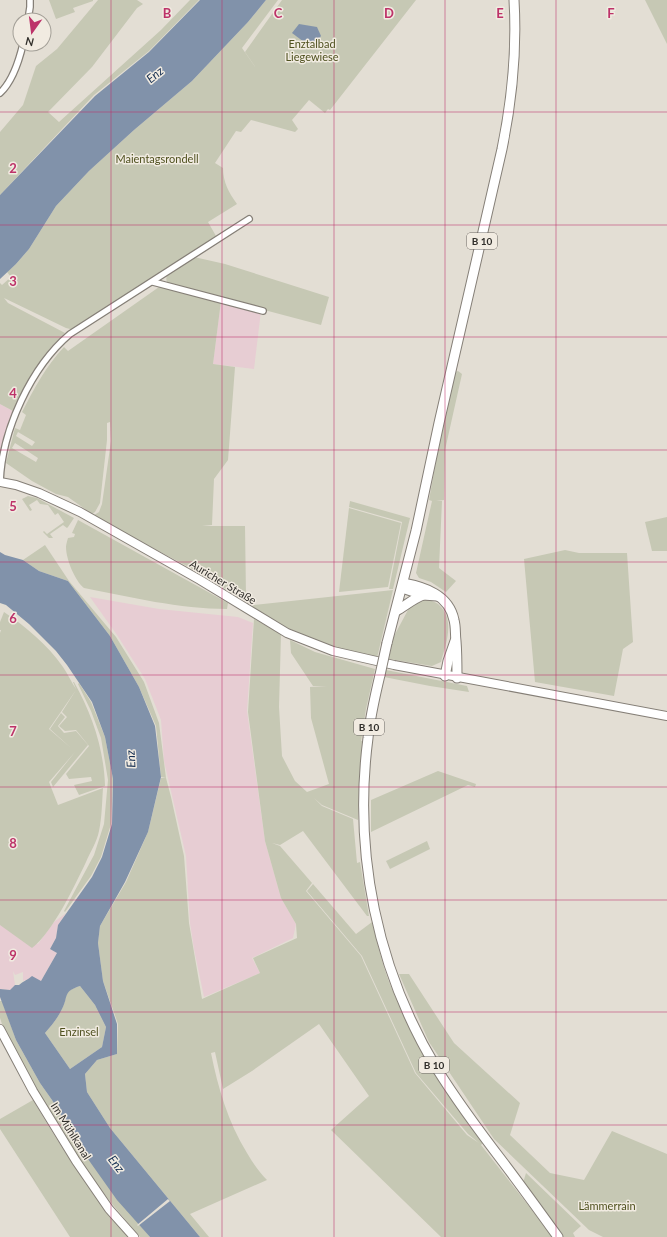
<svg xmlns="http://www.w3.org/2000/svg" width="667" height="1237" font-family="Lato,sans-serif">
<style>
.commercial{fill:#e7cdd3}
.green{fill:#c6c8b4;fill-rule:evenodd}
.water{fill:#8192aa;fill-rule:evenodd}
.pier{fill:#e3ded4}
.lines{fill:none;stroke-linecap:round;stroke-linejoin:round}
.street-casing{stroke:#857f77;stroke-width:8}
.secondary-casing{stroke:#857f77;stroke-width:10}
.primary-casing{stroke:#857f77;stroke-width:11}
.street{stroke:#fff;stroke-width:5.5}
.secondary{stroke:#fff;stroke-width:8}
.primary{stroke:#fff;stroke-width:9}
.primary-bridge-casing{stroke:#857f77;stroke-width:11;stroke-linecap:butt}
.primary-bridge{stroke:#fff;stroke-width:9}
.grid{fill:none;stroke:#bd3269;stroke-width:1;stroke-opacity:0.55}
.labels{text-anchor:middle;stroke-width:3;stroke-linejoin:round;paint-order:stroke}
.shield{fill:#f1ebe1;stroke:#6b6762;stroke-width:1}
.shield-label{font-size:10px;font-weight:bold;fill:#312f2b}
.park-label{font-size:11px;fill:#4f511f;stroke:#f1ebe1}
.street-label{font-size:11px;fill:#312f2b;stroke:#f1ebe1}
.water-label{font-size:12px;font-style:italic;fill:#162f52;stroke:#f1ebe1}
.grid-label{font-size:13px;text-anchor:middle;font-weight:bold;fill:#bd3269;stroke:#f1ebe1;stroke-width:3;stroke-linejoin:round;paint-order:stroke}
</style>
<rect width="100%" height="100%" fill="#e3ded4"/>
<!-- commercial -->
<g class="commercial">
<polygon points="221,301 261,311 254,369 213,364"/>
<polygon points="0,404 13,411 0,451"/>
<polygon points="90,597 159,609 238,617 253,623 247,711 265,841 281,898 296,924 293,938 252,958 260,973 204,997 194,949 190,923 186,856 164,761 161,720 145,679 117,635"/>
<polygon points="66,913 58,925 56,938 50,949 57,953 41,981 29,979 23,981 23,972 15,975 13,971 15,985 10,990 0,989 0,925 38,944 54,922"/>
</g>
<!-- green -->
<g class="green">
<polygon points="49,0 93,0 93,1 73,8 75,12 56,19"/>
<polygon points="98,0 137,0 143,4 137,8 92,67 48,112 59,122 161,30 190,0 199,0 149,51 94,95 0,195 0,132 23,105 36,66 57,49"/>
<path d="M266 0H278L242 48 258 71 245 52 282 0H416L330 110 328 109 325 113 309 100 292 120 298 129 295 132 251 120 241 132 236 131 215 163 223 168C223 182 229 193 237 204L208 222 216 236 74 330 66 328 4 298 8 303 65 333C41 354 26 383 13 411L0 404V283L2 285 11 277 7 272 16 264 29 249 56 206 89 171 134 130 192 81 248 22Z"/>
<polygon points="645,0 667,0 667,44"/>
<path d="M194 257 225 264 329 297 321 325 170 285C166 282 165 279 168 274Z"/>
<path d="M159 287 221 301 213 364 235 367 228 460 214 479 212 525 202 526H245L246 596 243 600 202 574 132 537 99 520 94 515 99 512 102 504 111 441 110 422 107 423V440L100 503 95 512 92 514 68 497 56 494 32 481 6 463 15 428 20 430 26 415 22 412C34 389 46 366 64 347L68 351ZM18 432 35 442 32 446 16 436ZM15 443 38 458 36 462 12 448Z"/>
<polygon points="458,371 462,374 445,450 444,500 436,501 442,501 439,568 456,581 446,592 431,582 419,578 416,573 432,501 429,500 439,444 455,372"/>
<polygon points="28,496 37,498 74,518 68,527 67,528 63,525 50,534 53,538 49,538 43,532 44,531 47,534 64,522 58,513 55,515 48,505 40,504 37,500 29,505 32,510 30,511 22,499"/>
<polygon points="350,501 410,518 393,589 389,589 402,522 349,507"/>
<polygon points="349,508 401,523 388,587 339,592"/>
<polygon points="667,517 667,551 652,551 645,522"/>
<path d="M78 520 228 603 227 609C180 609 130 597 84 588 75 581 66 559 66 547 66 545 67 541 68 538L74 537 75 534 72 533Z"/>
<polygon points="45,545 69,581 116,637 144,682 159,723 166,778 161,777 156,726 139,687 110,636 68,581 39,571 23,560"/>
<polygon points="565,550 579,553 627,553 633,642 623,649 614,696 535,682 524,559"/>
<polygon points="393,590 377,658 334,647 287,628 253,607 253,605"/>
<path d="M427 599C430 600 435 602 438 604 456 619 446 644 441 662L432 666 389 659 393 638 409 608 418 600Z"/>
<path d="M4 612C26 627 48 645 63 667 68 674 71 682 76 689L73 682H74C92 714 104 749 105 786L79 795 74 785 92 781 91 777 69 779 66 774 89 746 76 730 65 731 59 726 67 717 62 712 76 690 49 729 71 748 50 729 61 713 65 717 58 726 64 733 76 731 88 745 53 787 51 782 75 752 49 782 58 805 103 788C102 802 102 817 99 831 97 842 90 852 86 862 74 887 53 932 32 948L0 925V633L1 630H0V622Z"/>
<path d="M254 619 281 634 279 707 282 756 295 781 307 792 329 784 311 718 310 687 327 686H313L291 653 290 640 315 652 375 669 366 709 361 741H362L359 783 358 820 322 805 314 798 322 806 353 819 357 863 360 862 369 916H367L303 831 280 845 272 843 280 846 312 883 306 891 361 956 415 1073 467 1135 479 1143 468 1134 416 1073 362 956 307 891 313 884 356 934 372 922C378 945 383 968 392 989 415 1045 447 1095 483 1143L481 1145 553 1237H441L331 1130 369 1096 319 1024 252 1071 223 1089 215 1052 211 1053C218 1088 228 1122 247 1153 253 1163 259 1172 267 1180L190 1214 209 1237H200L110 1128 87 1092 85 1074 97 1060 117 1054 118 1024 103 981 98 943 100 926 126 882 148 832 161 778H166L171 797 184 856 189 923 202 999 260 973 253 958 297 938 296 924 281 898 265 841 248 712Z"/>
<polygon points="386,670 467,686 469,692 430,686 384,677"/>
<polygon points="79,683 91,702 105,737 113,779 111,824 101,857 91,876 65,912 64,911 94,855 104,824 108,780 101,738 91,711 78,684"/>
<polygon points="438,771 476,784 475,787 468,785 371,832 371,800"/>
<polygon points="427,841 430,849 390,869 386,861"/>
<polygon points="399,974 409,974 454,1043 520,1103 510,1135 550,1173 584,1180 612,1131 667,1154 667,1237 603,1237 589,1230 494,1139 429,1042"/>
<path d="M80 986 95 1005 106 1027 102 1047 70 1069 45 1033C51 1026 58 1018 62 1009 69 995 61 992 80 986Z"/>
<path d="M0 1001H2L16 1040 40 1083 139 1224 150 1237H140C122 1216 104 1195 88 1172 56 1127 30 1076 3 1027L0 1018Z"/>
<path d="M33 1100C61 1148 92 1195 128 1237H70L0 1129V1119Z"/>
<polygon points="526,1173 581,1226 573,1233 575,1237 563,1237 523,1183"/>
</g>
<!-- water -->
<g class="water">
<polygon points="200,0 266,0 248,22 192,81 134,130 89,171 56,206 29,249 16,264 0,279 0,195 95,96 149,52"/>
<polygon points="299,24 317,27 321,36 312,48 292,33"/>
<path d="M0 552 5 555 23 560 39 571 68 581 110 636 139 687 155 726 161 777 148 832 125 882 100 926 98 943 103 981 117 1024V1054L97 1060 85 1074 87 1092 110 1128 200 1237H150L117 1200 83 1152 52 1100 40 1083 16 1040 0 997V989L10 990 15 985H19C23 981 28 980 32 976L41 981 57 953 50 949 56 938 58 925 92 877 102 857 112 824 113 779 105 737 92 702 67 665 56 651 29 624 6 605 0 603ZM80 986 95 1005 106 1027 102 1047 70 1069 45 1033C51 1026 58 1018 62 1009 69 996 62 992 80 986Z"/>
</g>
<!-- pier -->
<polygon class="pier" points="168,1199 170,1201 138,1226 137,1225"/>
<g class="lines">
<defs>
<g id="street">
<polyline points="28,20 30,7 30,0"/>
<path d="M0 93C13 81 19 61 23 44"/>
<polyline points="153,282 263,311"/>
<path d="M0 482C2 430 31 367 70 334L249 219"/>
</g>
<g id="secondary">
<polyline points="0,482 16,485 39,493 80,512 200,580 287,633 333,651 394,665 667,716"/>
<polyline points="0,1029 33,1091 76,1161 109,1209 134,1237"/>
</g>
<g id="primary">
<path d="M403 583C425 587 449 595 454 620 456 627 455 634 456 641 457 653 457 665 457 678"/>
<polyline points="402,588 423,595 437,596"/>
<path d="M396 611C405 606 413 599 423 595"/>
<path d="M387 643 416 531 439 423 502 149C512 100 517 50 514 0"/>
<path d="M380 675C375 696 370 717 368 738 353 853 377 970 437 1069 457 1101 480 1132 503 1162 522 1187 540 1212 558 1237"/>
<polyline points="445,676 448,661 455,641"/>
</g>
</defs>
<!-- street casing -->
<use href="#street" class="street-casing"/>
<!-- secondary casing -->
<use href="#secondary" class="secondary-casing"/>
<!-- primary casing -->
<use href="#primary" class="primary-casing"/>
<!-- street -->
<use href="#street" class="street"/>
<!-- secondary -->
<use href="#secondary" class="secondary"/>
<!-- primary -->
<use href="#primary" class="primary"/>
<defs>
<polyline id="primary-bridge" points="380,675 387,643"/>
</defs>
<!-- primary-bridge casing -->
<use href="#primary-bridge" class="primary-bridge-casing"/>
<!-- primary-bridge -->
<use href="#primary-bridge" class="primary-bridge"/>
</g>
<!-- grid -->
<path class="grid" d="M111 0V1237M222 0V1237M334 0V1237M445 0V1237M556 0V1237M0 112H667M0 225H667M0 337H667M0 450H667M0 562H667M0 675H667M0 787H667M0 900H667M0 1012H667M0 1125H667"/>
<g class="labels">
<!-- shield labels -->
<g class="shield">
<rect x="467" y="233" width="30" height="16" rx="3"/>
<rect x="354" y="719" width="30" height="16" rx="3"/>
<rect x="419" y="1057" width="30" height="16" rx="3"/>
</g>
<g class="shield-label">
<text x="482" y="245">B 10</text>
<text x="369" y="731">B 10</text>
<text x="434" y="1069">B 10</text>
</g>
<!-- park labels -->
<g class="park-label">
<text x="312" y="48">Enztalbad<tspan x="312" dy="13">Liegewiese</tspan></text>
<text x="157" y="163">Maientagsrondell</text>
<text x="79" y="1036">Enzinsel</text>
<text x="607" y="1210">Lämmerrain</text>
</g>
<!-- street labels -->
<g class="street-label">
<text transform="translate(223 582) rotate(31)" y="4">Auricher Straße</text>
<text transform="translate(71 1131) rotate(58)" y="4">Im Mühlkanal</text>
</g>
<!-- water labels -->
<g class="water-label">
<text transform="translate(155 75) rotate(-40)" y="4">Enz</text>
<text transform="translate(131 759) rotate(-94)" y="4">Enz</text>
<text transform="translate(116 1164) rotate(52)" y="4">Enz</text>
</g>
</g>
<g class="grid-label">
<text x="167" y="18">B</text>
<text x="278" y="18">C</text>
<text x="389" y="18">D</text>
<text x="500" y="18">E</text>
<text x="611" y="18">F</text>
<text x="13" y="173">2</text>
<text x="13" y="286">3</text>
<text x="13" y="398">4</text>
<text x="13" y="511">5</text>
<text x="13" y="623">6</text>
<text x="13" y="736">7</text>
<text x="13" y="848">8</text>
<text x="13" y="960">9</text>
</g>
<!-- north arrow -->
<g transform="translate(32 32) rotate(194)"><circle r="19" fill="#f1ebe1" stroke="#a4a098"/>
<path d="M0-3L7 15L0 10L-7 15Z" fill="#bd3269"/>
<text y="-6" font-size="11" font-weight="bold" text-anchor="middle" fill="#312f2b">N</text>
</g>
</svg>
